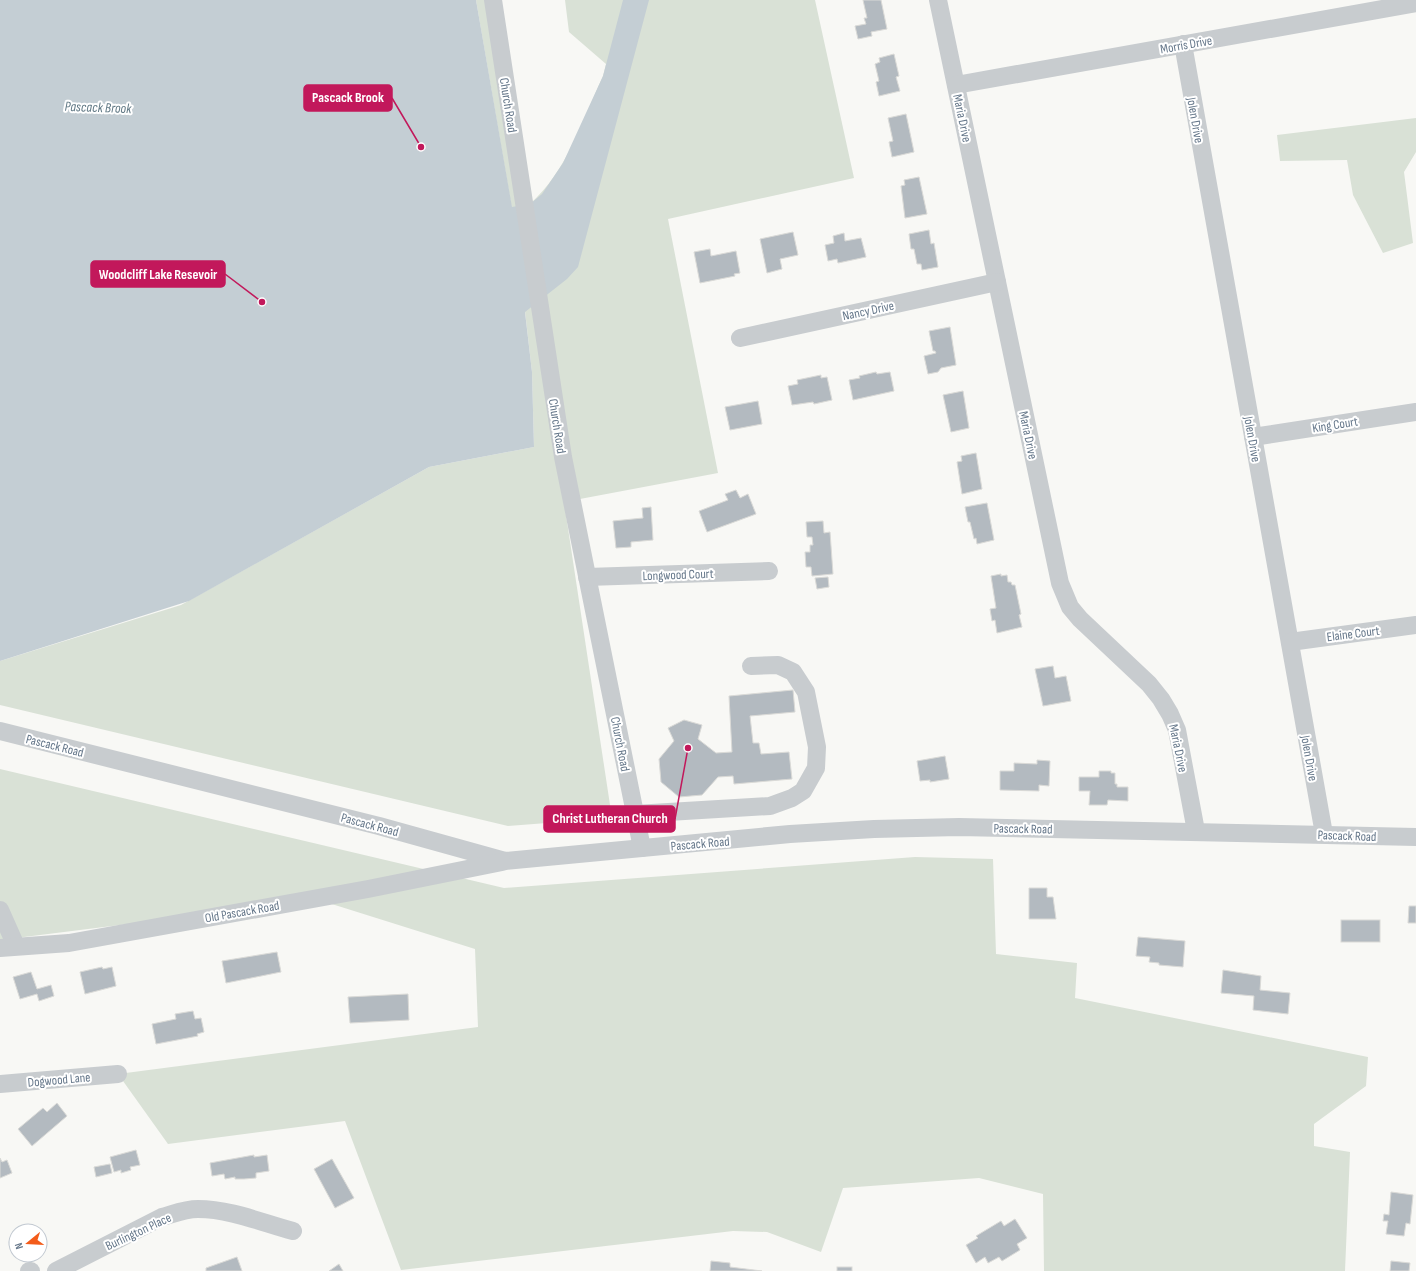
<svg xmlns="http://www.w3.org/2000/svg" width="1416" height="1271" font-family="'Sofia Sans Condensed',sans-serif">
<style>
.green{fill:#d9e1d6}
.water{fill:#c4ced4}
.building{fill:#b3bac0;stroke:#dadad7}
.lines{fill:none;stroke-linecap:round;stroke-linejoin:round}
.minor{stroke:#c8cccf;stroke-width:18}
.labels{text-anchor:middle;stroke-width:4;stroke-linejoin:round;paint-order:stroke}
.street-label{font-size:13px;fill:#647689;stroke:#fff}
.water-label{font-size:14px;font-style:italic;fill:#607884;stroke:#fff}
.leader{fill:none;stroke:#c2185b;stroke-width:1.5}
.callout-dot{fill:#c2185b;stroke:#fff;stroke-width:1.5}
.callout{fill:#c2185b;stroke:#c2185b;stroke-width:1.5}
.callout-label{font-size:14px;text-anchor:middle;font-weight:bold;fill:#fff}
</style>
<rect width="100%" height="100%" fill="#f8f8f5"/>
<!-- green -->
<g class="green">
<path d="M476 0H493L530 204C567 171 583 120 603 76L606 64 569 32 565 0H815L854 178 668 219 718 473 564 502 612 818 508 826 0 705V661L181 605 429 467 534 447 532 372 516 233Z"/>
<polygon points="1416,118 1416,152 1404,172 1413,243 1383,253 1353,195 1347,160 1280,161 1277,135"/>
<polygon points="0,769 504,888 915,857 993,859 996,954 1077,963 1075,998 1368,1057 1366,1086 1314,1124 1314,1146 1350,1152 1345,1271 1044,1271 1043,1194 979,1178 843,1188 821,1252 767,1232 733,1231 401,1270 345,1121 168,1144 118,1074 478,1027 475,949 319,900 0,940"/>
</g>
<!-- water -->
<polygon class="water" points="0,0 476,0 512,207 530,204 542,194 563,163 603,76 623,0 649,0 578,267 567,279 525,312 532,372 534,447 429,467 189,601 0,661"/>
<!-- building -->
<g class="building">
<polygon points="863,0 881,0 887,29 871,32 872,36 858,39 855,26 866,24 864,18 867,18"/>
<polygon points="894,54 899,76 896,77 900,91 879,96 876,82 879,81 875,64 880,62 879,58"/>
<polygon points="906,114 914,152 892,157 889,142 893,141 888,118"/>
<polygon points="919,177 927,214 905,218 901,186 905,185 904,180"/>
<polygon points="929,230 931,244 934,243 938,267 922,270 921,264 917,264 914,249 911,249 909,234"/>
<polygon points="793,232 798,255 780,259 782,269 767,273 760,239"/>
<polygon points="844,233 845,241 861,238 866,257 838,263 837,259 828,261 825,245 834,243 833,236"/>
<polygon points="710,249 711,256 736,251 740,273 734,274 735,276 700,283 694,252"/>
<polygon points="950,327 956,365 941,368 938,372 928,374 924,356 936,353 935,351 933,351 929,331"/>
<polygon points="876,372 877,374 890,372 894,391 853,400 849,380 860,378 859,376"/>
<polygon points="821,375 821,378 827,377 832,400 814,404 813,402 792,405 788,386 798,384 797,380"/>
<polygon points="963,391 969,428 951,432 943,395"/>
<polygon points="758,401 762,424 730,430 725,407"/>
<polygon points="976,453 982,489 962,494 957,462 962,461 961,456"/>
<polygon points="736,490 740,498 748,494 756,514 707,532 699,511 728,500 725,494"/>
<polygon points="987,503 994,540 977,544 976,538 974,539 970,522 968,522 965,507"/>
<polygon points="651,507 653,540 631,542 631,547 616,548 613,521 643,518 642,508"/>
<polygon points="823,521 824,533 830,532 833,574 812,576 811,567 806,567 805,552 810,552 810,545 813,545 812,537 807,537 806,522"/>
<polygon points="1001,574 1001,576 1007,575 1008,582 1011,582 1012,585 1015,585 1021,614 1019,615 1022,627 997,633 995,620 992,621 990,609 996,608 991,576"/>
<polygon points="828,577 829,587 817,589 815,578"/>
<polygon points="1053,666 1055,678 1066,676 1071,701 1043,706 1035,669"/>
<polygon points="793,690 795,712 750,716 753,743 759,743 761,754 789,752 792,779 734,784 733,776 718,777 702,795 679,797 661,782 659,759 674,741 668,728 684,720 702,725 698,739 716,753 732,752 729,696"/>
<polygon points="945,756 949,779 930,782 930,780 920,781 917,761"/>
<polygon points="1037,760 1050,761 1049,786 1039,785 1039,791 1000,790 1000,771 1014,771 1014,763 1037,764"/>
<polygon points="1099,771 1111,771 1111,773 1115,773 1115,784 1117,784 1117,787 1128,787 1128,801 1108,800 1107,805 1089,805 1090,791 1079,791 1079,777 1099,777"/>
<polygon points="1029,888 1047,888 1047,897 1053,897 1056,919 1029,919"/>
<polygon points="1409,906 1416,906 1416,923 1408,923"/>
<rect x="1341" y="920" width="39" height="22"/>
<polygon points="1138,937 1185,941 1183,967 1159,965 1159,963 1149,962 1150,957 1136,956"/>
<polygon points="277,952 281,972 226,983 222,961"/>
<polygon points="102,967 103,969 112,967 116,986 85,994 80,972"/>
<polygon points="1223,970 1261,976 1260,990 1290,993 1288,1014 1253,1010 1254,996 1221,993"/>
<polygon points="31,972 37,989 51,985 54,996 39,1001 37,994 20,999 13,977"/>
<polygon points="408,994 409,1020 350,1023 348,997"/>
<polygon points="193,1011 195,1019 201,1018 204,1032 197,1034 198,1036 156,1044 152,1024 176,1019 175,1014"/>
<polygon points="57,1103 67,1116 32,1146 18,1129 43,1108 47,1112"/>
<polygon points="136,1150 140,1165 130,1167 131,1170 121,1173 121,1170 114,1172 110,1157"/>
<polygon points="254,1155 254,1157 267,1155 269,1171 256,1173 256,1178 244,1179 235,1179 235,1177 225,1179 224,1174 212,1176 210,1163"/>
<polygon points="0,1158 2,1162 7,1160 12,1173 0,1178"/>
<polygon points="332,1159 354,1198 335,1208 314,1169"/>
<polygon points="110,1164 112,1173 96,1177 94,1167"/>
<polygon points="1391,1192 1413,1195 1410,1224 1406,1223 1404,1236 1386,1234 1388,1221 1383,1221 1384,1214 1389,1215"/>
<polygon points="1015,1219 1027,1238 1017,1244 1020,1250 1002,1261 999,1257 988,1263 985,1257 976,1263 966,1245 978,1238 976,1236 1001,1221 1004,1226"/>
<polygon points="237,1257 242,1271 206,1271 206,1268"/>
<polygon points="711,1261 730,1263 730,1267 762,1271 710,1271"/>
<polygon points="1391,1261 1410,1263 1409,1271 1390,1271"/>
<polygon points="339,1264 343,1271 329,1271"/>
<rect x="837" y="1267" width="15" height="4"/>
</g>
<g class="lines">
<!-- minor -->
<g class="minor">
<polyline points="493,0 563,457 642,848"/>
<polyline points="938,0 1060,583 1070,607 1080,619 1149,684 1161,699 1170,714 1177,730 1196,831"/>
<polyline points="1183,44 1324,834"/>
<polyline points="956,85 1416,3"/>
<polyline points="740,338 997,282"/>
<polyline points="1253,437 1416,412"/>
<polyline points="587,577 769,571"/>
<polyline points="1290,642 1416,625"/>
<polyline points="0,731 379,826 505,861 790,834 874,829 959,827 1416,837"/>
<polyline points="635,814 770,806 792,798 803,791 816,768 817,747 806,692 793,672 778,665 751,666"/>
<polyline points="0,910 16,946"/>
<polyline points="0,948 69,943 368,889 502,862"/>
<polyline points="0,1084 118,1074"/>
<polyline points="29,1271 31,1271"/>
<path d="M56 1271 162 1217C173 1214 185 1209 198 1209 230 1209 263 1223 293 1231"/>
</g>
</g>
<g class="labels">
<!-- street labels -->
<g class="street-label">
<text transform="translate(1186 44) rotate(-10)" y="5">Morris Drive</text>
<text transform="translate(509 105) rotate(81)" y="5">Church Road</text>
<text transform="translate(963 118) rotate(78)" y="5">Maria Drive</text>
<text transform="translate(1196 120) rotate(80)" y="5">Jolen Drive</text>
<text transform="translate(868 310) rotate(-12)" y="5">Nancy Drive</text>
<text transform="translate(1335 424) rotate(-9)" y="5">King Court</text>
<text transform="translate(558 426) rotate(81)" y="5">Church Road</text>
<text transform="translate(1029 435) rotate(78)" y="5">Maria Drive</text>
<text transform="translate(1253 439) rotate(80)" y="5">Jolen Drive</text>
<text transform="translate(678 574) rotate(-2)" y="5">Longwood Court</text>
<text transform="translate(1353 633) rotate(-7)" y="5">Elaine Court</text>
<text transform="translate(621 744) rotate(79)" y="5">Church Road</text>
<text transform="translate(55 745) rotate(14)" y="5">Pascack Road</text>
<text transform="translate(1179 748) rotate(78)" y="5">Maria Drive</text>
<text transform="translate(1310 758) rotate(80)" y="5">Jolen Drive</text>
<text transform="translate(370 824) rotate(15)" y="5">Pascack Road</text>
<text transform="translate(1023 828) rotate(1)" y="5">Pascack Road</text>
<text transform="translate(1347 835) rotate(2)" y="5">Pascack Road</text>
<text transform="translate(700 843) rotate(-5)" y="5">Pascack Road</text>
<text transform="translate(242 911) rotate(-10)" y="5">Old Pascack Road</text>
<text transform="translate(59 1079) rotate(-5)" y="5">Dogwood Lane</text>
<text transform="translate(138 1231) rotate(-25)" y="5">Burlington Place</text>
</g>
<!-- water labels -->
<g class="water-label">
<text transform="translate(98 107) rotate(2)" y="5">Pascack Brook</text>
</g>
</g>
<!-- callouts -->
<path class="leader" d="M421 147L392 98M262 302L225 274M688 748L675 819"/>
<g class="callout-dot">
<circle cx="421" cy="147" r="4"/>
<circle cx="262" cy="302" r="4"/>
<circle cx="688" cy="748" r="4"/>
</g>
<g class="callout">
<rect x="304" y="85" width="88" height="26" rx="4"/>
<rect x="91" y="261" width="134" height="26" rx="4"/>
<rect x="544" y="806" width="131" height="26" rx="4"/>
</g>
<g class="callout-label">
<text x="348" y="102">Pascack Brook</text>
<text x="158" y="279">Woodcliff Lake Resevoir</text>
<text x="610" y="823">Christ Lutheran Church</text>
</g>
<!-- north arrow -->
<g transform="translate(28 1243) rotate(252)"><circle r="19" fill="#ffffff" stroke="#c1c8d0"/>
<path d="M0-3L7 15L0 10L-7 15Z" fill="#f35c1a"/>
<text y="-6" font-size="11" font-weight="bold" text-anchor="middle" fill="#647689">N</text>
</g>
</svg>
